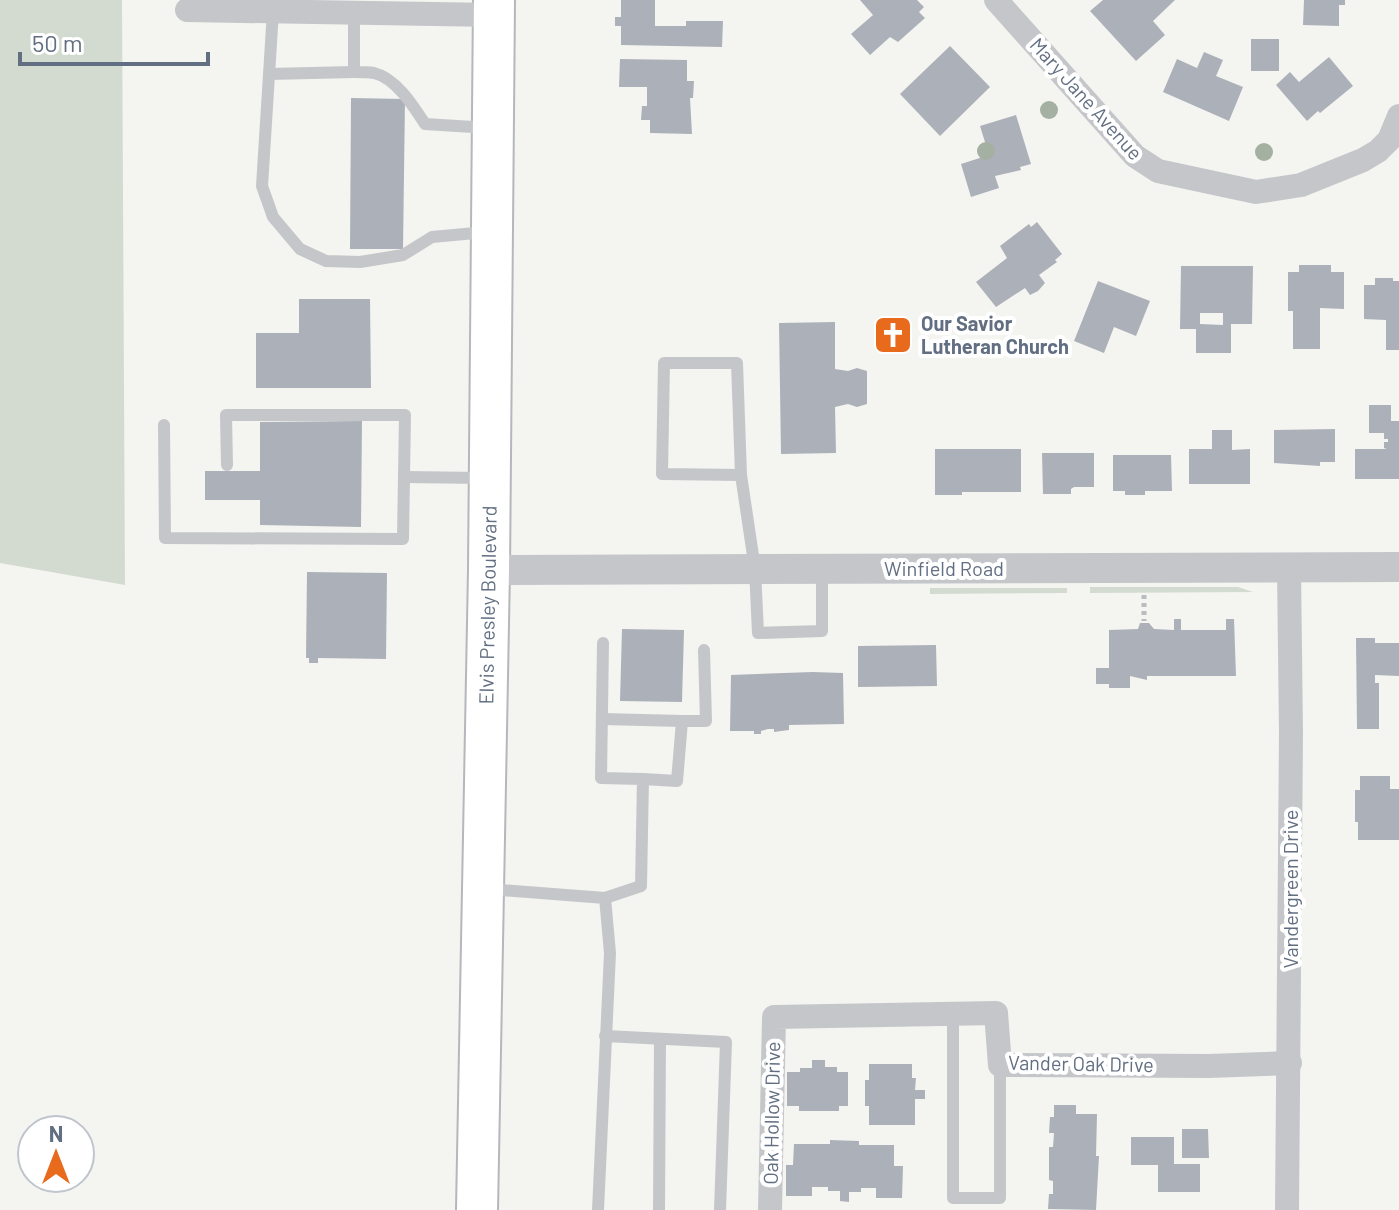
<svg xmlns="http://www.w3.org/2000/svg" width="1399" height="1210" font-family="Barlow,sans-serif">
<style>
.green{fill:#d3dbd1}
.building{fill:#acb1b9;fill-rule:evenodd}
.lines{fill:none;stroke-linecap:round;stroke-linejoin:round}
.primary-casing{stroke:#b4b7bc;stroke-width:44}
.path{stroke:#bbbcbf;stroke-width:5;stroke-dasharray:4 4;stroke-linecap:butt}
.service{stroke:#c4c6ca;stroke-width:12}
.minor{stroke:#c4c6ca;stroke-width:24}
.tertiary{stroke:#c4c6ca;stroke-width:30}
.primary{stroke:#fff;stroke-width:40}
.tree{fill:#a4b0a1}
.labels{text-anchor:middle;stroke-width:8;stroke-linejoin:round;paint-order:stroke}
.street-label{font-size:20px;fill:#626f82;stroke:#fff}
.poi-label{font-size:20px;font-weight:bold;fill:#626f82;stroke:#fff;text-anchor:start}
</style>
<rect width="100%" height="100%" fill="#f4f4f0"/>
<!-- green -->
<g class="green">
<polygon points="0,0 122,0 125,585 0,563"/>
<polygon points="1090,587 1238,587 1253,592 1090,593"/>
<polygon points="930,588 1067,588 1067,593 930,594"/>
</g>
<!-- building -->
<g class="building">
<polygon points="621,0 655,0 655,26 686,26 686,21 723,21 722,47 621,45 621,26 615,26 615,17 621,17"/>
<polygon points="860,0 917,0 924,7 919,12 925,18 898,42 890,37 870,55 851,34 873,15"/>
<polygon points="1103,0 1175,0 1153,21 1165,35 1136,61 1090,11"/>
<polygon points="1304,0 1345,0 1345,5 1339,5 1339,26 1303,25"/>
<rect x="1251" y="39" width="28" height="32"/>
<polygon points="950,46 990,87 940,136 900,94"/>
<polygon points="1204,52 1223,60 1216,76 1243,87 1229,121 1163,92 1177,59 1197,68"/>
<polygon points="1329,57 1353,86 1320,113 1318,111 1307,121 1276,85 1290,72 1299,82"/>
<polygon points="620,59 687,60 687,81 694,81 693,98 690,98 692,134 650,133 650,120 641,120 642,106 647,106 647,87 619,87"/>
<polygon points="351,98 405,99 403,249 350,249"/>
<polygon points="1016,115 1031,164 1020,167 1021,170 995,176 999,188 971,197 961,164 989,155 980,126"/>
<polygon points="1037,222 1062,254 1055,260 1057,262 1039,275 1045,283 1038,291 1030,295 1025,288 996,307 976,282 1007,258 1000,246 1029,224 1031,227"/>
<polygon points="1299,265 1331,265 1331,272 1344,272 1344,309 1320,308 1320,349 1293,349 1293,311 1288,311 1288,272 1299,272"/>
<path d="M1181 266H1253L1252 324H1231V353H1196V329H1180ZM1200 313H1223V325L1200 324Z"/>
<polygon points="1375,278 1393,278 1393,281 1399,281 1399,350 1386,350 1386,320 1364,319 1364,285 1375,285"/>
<polygon points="1098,281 1150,301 1136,336 1114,327 1104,353 1074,341"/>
<polygon points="299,299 370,299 371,388 256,388 256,333 299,333"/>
<polygon points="835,322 835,369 848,371 857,368 867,371 867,404 857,407 848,404 835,407 836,453 781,454 779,323"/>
<polygon points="1369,405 1391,405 1391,421 1399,421 1399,479 1355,479 1355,449 1387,449 1384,448 1384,442 1388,442 1388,439 1384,439 1384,433 1369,433"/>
<polygon points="362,421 361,527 260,525 260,500 205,500 205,471 260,471 260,422"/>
<polygon points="1335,429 1335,462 1320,462 1320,466 1274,463 1274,430"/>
<polygon points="1212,430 1232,430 1232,450 1250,449 1250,484 1189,484 1189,449 1212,449"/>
<polygon points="935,449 1021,449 1021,492 962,492 962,495 935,495"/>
<polygon points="1042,453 1094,453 1094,487 1074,487 1071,489 1071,494 1043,494"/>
<polygon points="1113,455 1171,455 1172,491 1145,491 1145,495 1125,495 1125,491 1113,491"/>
<polygon points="307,572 387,573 386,659 318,658 318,663 309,663 309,658 306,658"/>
<polygon points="1174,619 1181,619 1181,630 1226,630 1226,619 1234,619 1236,676 1147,676 1147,680 1130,676 1130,688 1109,688 1109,684 1096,684 1096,668 1109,668 1109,630 1138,629 1140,623 1149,623 1154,629 1174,630"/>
<polygon points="622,629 684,630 682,702 620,701"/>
<polygon points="1356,638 1375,638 1375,643 1399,643 1399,676 1375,675 1375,683 1379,683 1379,729 1357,729"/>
<polygon points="936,645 937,686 858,687 858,646"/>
<polygon points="813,672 843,673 844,724 789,725 789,730 774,732 774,729 768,729 761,731 761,734 754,734 754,731 730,731 731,675"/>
<polygon points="1360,776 1390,776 1390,789 1399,789 1399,840 1358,840 1358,822 1355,822 1355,790 1360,790"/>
<polygon points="812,1060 825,1060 825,1067 837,1067 837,1072 848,1072 848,1106 839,1106 839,1111 799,1111 799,1106 787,1106 787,1072 800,1072 800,1068 812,1068"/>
<polygon points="869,1064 912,1064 912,1078 916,1078 915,1090 925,1090 925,1099 915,1099 915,1125 869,1125 869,1106 865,1106 865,1080 869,1080"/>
<polygon points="1054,1105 1076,1105 1076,1114 1097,1114 1096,1156 1099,1156 1096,1210 1048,1209 1049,1194 1053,1194 1053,1181 1049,1180 1049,1147 1053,1147 1054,1133 1049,1133 1050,1117 1054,1117"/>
<polygon points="1182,1129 1208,1129 1209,1158 1182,1158"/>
<polygon points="1131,1137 1174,1137 1174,1164 1200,1164 1200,1192 1158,1192 1158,1165 1131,1165"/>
<polygon points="830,1140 859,1141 859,1145 894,1145 894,1166 903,1166 902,1198 876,1198 876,1188 861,1188 861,1192 849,1192 849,1202 840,1201 840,1191 828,1191 828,1187 812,1187 812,1196 786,1196 786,1165 793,1165 794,1144 830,1144"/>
</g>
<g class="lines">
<defs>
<polyline id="primary" points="477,1210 489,570 494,0"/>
</defs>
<!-- primary casing -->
<use href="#primary" class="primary-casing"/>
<!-- path -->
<polyline class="path" points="1144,595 1144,621"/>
<!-- service -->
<g class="service">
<polyline points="273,11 262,186 273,217 300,249 326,261 360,262 403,255 432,237 486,232"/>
<path d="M354 12V72C361 72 368 72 374 73 396 78 414 107 425 124L489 128"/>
<polyline points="269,74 354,72"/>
<polyline points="164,425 165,538 403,539 405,415 226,415 227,465"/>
<polyline points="741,475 737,363 664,363 662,474 741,475 755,569 758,633 822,631 822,569"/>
<polyline points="404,477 483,478"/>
<polyline points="603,643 601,778 643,779 641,886 605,898"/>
<polyline points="602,719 682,721"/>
<polyline points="643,779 677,781 682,721 706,721 704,650"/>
<polyline points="487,889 605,898 610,953 598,1210"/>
<polyline points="953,1014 953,1198 1000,1198 1000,1065"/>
<polyline points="605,1036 726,1042 720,1210"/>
<polyline points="659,1210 660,1039"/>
</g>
<!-- minor -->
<g class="minor">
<polyline points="996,0 1135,156 1158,171 1256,192 1301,185 1363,160 1378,151 1389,140 1399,116"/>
<polyline points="187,10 494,15"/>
<polyline points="770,1210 774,1017 996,1013 1000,1065 1208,1066 1290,1063"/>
<polyline points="1287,1210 1291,734 1289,569"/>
</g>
<!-- tertiary -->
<polyline class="tertiary" points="489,570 1399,567"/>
<!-- primary -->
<use href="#primary" class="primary"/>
</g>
<!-- trees -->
<g class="tree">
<circle cx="1049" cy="110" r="9"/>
<circle cx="986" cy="151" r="9"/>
<circle cx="1264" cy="152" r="9"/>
</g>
<!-- icons -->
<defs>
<symbol id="church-square" viewBox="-11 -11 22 22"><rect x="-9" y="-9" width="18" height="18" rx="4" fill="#e86a1c" stroke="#fff"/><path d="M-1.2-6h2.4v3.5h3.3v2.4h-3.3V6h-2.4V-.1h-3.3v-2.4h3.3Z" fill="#fff"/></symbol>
</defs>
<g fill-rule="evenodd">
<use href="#church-square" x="871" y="313" width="44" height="44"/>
</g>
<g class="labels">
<!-- street labels -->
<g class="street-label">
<text transform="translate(1086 99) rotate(48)" y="7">Mary Jane Avenue</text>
<text x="944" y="576">Winfield Road</text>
<text transform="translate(488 605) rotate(-89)" y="7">Elvis Presley Boulevard</text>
<text transform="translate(1291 889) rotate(-90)" y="7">Vandergreen Drive</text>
<text transform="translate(1081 1064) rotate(1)" y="7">Vander Oak Drive</text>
<text transform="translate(772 1113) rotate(-89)" y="7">Oak Hollow Drive</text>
</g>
<!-- poi labels -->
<g class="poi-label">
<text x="921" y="331">Our Savior<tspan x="921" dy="23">Lutheran Church</tspan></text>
</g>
</g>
<!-- north arrow -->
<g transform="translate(56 1154)"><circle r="38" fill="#ffffff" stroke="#c0c5cd" stroke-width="2"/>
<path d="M0-6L14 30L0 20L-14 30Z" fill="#e86a1c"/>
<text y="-12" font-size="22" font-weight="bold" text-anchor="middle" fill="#626f82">N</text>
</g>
<!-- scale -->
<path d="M20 52v12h188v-12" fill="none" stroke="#626f82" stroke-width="4"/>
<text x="32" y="52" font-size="24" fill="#626f82" stroke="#ffffff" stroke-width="6" paint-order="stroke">50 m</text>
</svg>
